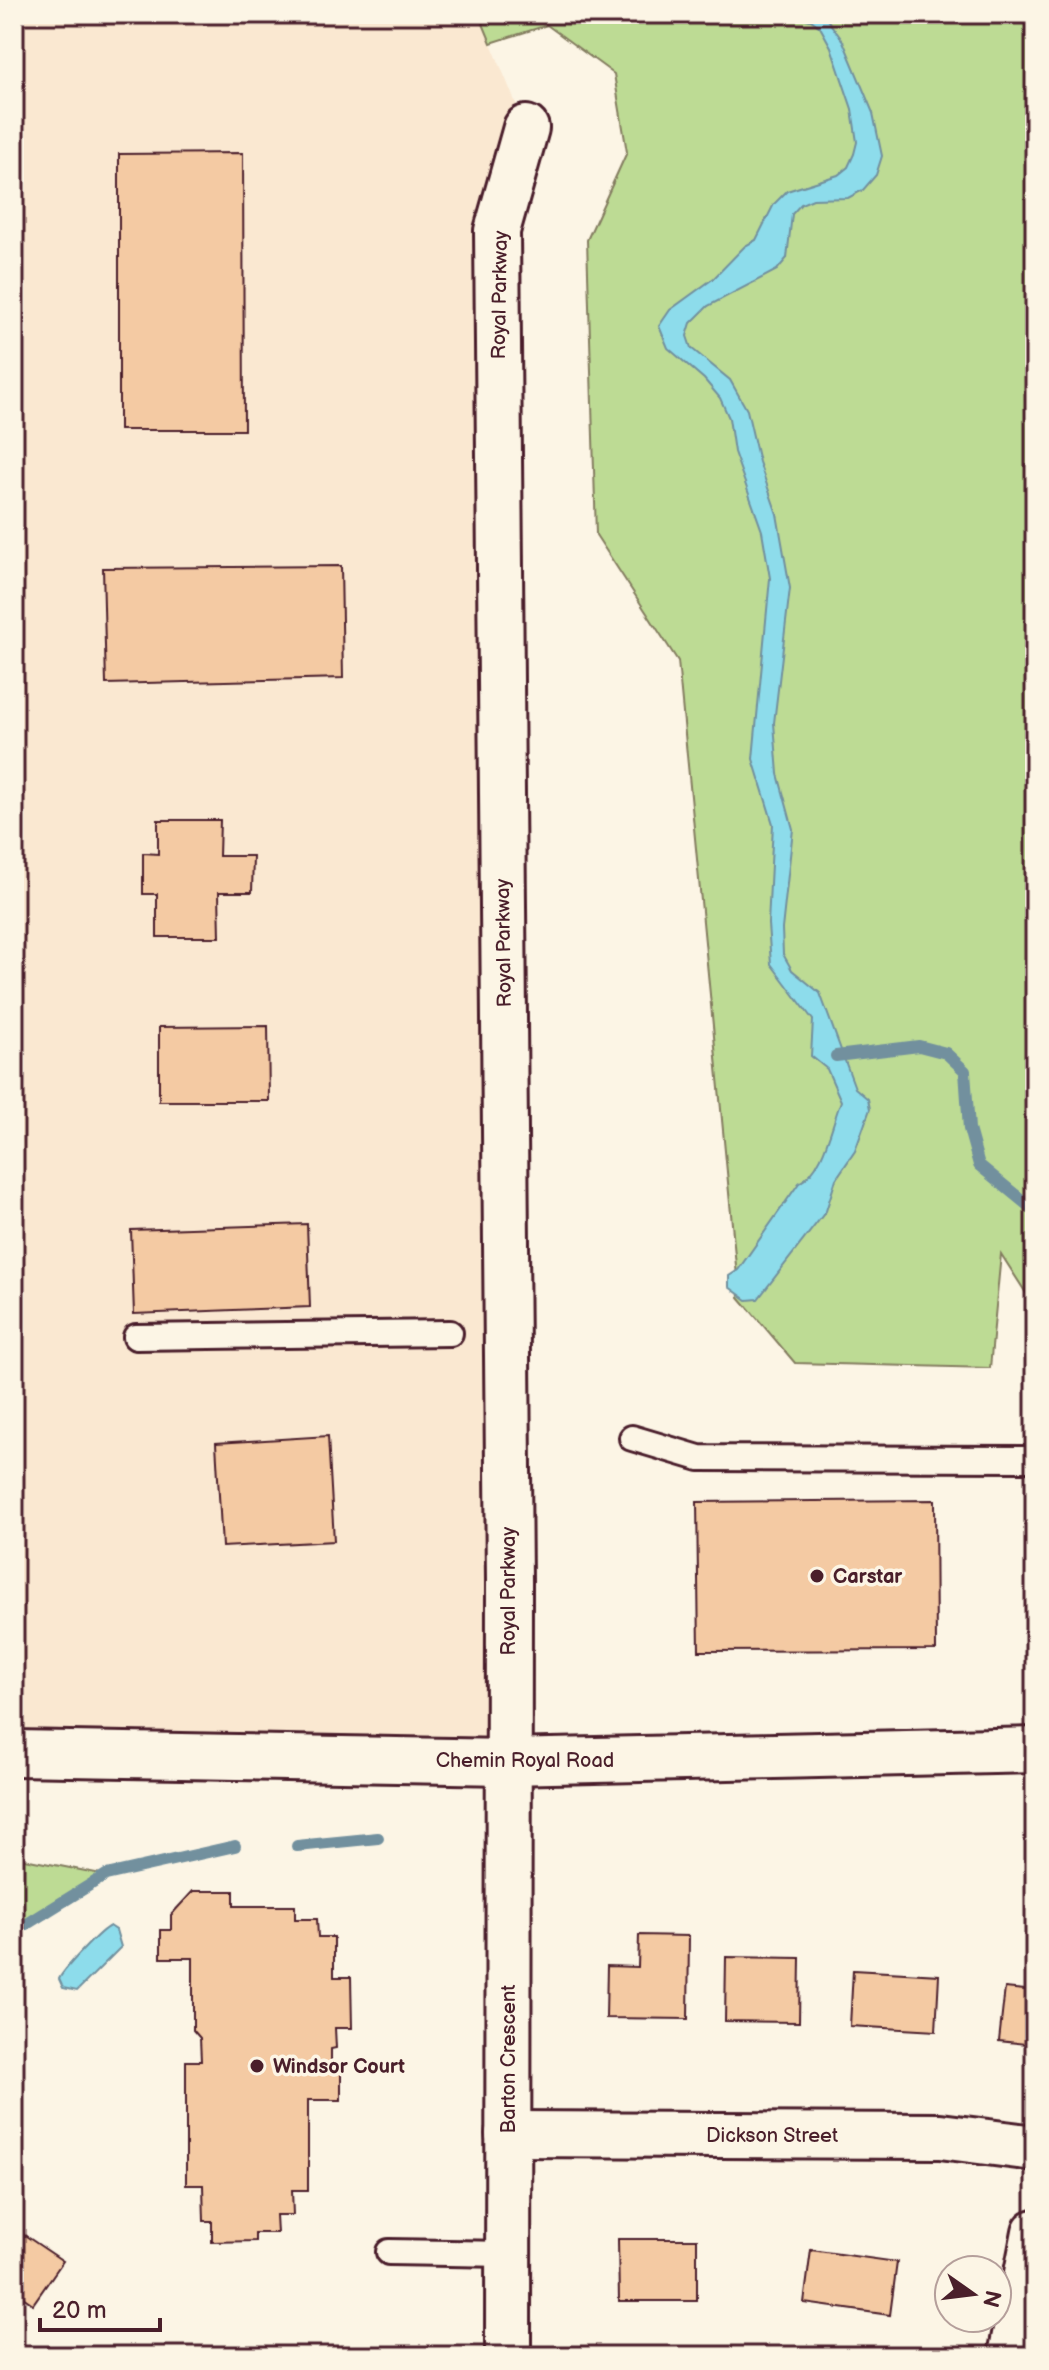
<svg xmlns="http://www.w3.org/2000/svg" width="1049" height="2370" font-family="'Balsamiq Sans',sans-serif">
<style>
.built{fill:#fae8d1}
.green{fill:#bddb94;stroke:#847d60;stroke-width:2}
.water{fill:#8ddceb;stroke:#72909e;stroke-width:2}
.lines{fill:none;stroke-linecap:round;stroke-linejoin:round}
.stream{stroke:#72909e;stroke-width:12}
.building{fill:#f4caa3;stroke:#4a1f2b;stroke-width:2}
.service-casing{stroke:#4a1f2b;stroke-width:30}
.minor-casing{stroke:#4a1f2b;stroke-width:50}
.secondary-casing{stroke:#4a1f2b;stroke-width:50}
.service{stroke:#fcf5e5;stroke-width:24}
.minor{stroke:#fcf5e5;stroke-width:44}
.secondary{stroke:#fcf5e5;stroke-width:44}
.poi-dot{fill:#4a1f2b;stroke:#fcf5e5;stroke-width:3}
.labels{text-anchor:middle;stroke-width:7;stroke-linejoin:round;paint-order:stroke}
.street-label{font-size:20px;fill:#4a1f2b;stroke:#fcf5e5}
.poi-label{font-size:20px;font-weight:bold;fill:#4a1f2b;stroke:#fcf5e5;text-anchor:start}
</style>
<rect width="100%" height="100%" fill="#fcf5e5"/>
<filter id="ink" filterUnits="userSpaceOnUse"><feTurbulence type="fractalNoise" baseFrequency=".0125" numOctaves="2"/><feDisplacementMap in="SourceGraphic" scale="16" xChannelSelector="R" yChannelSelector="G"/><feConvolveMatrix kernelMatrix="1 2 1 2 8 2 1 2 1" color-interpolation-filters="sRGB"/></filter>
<g filter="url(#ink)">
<!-- built -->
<polygon class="built" points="14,14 479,14 526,128 497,231 507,1762 14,1753"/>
<!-- green -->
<g class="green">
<polygon points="479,14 1035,14 1035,1307 1001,1254 990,1368 795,1363 739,1297 678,661 596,535 587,240 627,152 614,74 547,25 491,43"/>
<polygon points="14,1857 106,1875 14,1932"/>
</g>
<!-- water -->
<g class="water">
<path d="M783 14H823L843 41 873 113 882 156 876 175 863 190 848 198 813 199 801 204 792 214 787 258 777 270 708 306 691 323 687 336 691 348 730 380 747 410 759 462 777 514 790 588 774 723 778 774 793 829 782 929 783 954 792 970 820 993 855 1088 868 1099 870 1109 855 1151 836 1179 826 1211 758 1299 747 1300 729 1287V1276L738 1270 799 1183C824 1170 831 1126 841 1101L827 1069 811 1056 813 1020 771 964 768 924 773 824 753 759 770 578 762 531 734 452 729 418 720 398 704 379 668 348 659 326 670 310 714 278 745 246 756 240 774 204 787 191 838 175 848 167 854 154 857 142 852 109 831 47 820 27 811 20Z"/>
<path d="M110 1926 116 1930 121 1947 77 1991 63 1988 59 1979C64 1969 100 1930 110 1926Z"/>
</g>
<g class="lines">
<!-- stream -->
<g class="stream">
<polyline points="836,1056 919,1046 946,1053 965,1071 969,1129 979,1165 1035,1211"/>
<polyline points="297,1846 378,1838"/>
<polyline points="14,1932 106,1875 235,1846"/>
</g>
</g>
<!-- building -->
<g class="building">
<polygon points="243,153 244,430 119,430 119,154"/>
<polygon points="341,566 343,678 106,684 103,568"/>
<polygon points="158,820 220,820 219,856 253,856 252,892 219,892 220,937 157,937 157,894 143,894 143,853 158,854"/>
<polygon points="268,1026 269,1101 159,1101 159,1027"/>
<polygon points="307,1224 310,1307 134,1314 131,1230"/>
<polygon points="328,1436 334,1541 222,1547 216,1443"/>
<polygon points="935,1500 936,1650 699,1651 697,1502"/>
<polygon points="193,1891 234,1891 234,1906 295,1906 295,1919 317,1919 318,1937 334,1937 334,1977 351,1977 352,2028 335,2028 336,2048 331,2049 331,2062 325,2069 341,2069 341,2100 308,2100 308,2190 292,2190 293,2215 276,2215 277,2233 255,2233 255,2241 212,2242 212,2221 204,2221 203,2185 186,2185 186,2061 201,2061 200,2038 193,2030 193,1958 161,1958 161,1930 171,1930 171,1915"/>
<polygon points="639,1935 689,1936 688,2019 606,2018 607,1966 638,1967"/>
<polygon points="726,1957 800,1958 799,2022 725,2021"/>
<polygon points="853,1970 939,1975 936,2031 850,2026"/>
<polygon points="1005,1988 1035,1991 1035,2045 999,2041"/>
<polygon points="14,2228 63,2261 33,2304 14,2291"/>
<polygon points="618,2239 697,2239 697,2301 619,2301"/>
<polygon points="811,2250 897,2262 890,2315 804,2303"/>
</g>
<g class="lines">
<defs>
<g id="service">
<polyline points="136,1337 450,1333"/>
<polyline points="632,1438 699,1458 1035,1459"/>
<polyline points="389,2252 508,2254"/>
</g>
<g id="minor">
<polyline points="508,2134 940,2136 1035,2148"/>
<polyline points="508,2356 509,1581 497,231 526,128"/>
<polyline points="1011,2356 1035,2232"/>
</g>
<polyline id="secondary" points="14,1753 507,1762 1035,1750"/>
</defs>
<!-- service casing -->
<use href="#service" class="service-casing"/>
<!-- minor casing -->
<use href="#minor" class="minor-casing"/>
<!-- secondary casing -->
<use href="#secondary" class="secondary-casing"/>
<!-- service -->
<use href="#service" class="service"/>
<!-- minor -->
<use href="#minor" class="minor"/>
<!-- secondary -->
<use href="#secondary" class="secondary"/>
</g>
</g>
<!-- markers -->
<g class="poi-dot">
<circle cx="817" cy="1576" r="8"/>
<circle cx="257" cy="2066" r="8"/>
</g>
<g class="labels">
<!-- street labels -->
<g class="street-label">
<text transform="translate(499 295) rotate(-89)" y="7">Royal Parkway</text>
<text transform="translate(503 943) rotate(-91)" y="7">Royal Parkway</text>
<text transform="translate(508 1591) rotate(-90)" y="7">Royal Parkway</text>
<text x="525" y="1767">Chemin Royal Road</text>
<text transform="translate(508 2059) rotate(-90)" y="7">Barton Crescent</text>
<text x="772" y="2142">Dickson Street</text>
</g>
<!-- poi labels -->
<g class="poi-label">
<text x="833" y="1583">Carstar</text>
<text x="273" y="2073">Windsor Court</text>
</g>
</g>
<!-- margin -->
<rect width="1049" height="2370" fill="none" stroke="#fcf5e5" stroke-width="48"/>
<rect x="24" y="24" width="1001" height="2322" fill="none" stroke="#4a1f2b" stroke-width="3" filter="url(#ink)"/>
<!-- north arrow -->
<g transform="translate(973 2294) rotate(104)"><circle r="38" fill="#fcf5e5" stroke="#b59f9b" stroke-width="2"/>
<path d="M0-6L14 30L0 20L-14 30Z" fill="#4a1f2b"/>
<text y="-12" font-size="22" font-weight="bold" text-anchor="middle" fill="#4a1f2b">N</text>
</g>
<!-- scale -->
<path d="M40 2318v12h120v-12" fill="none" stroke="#4a1f2b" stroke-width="4"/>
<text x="52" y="2318" font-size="24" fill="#4a1f2b" stroke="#fcf5e5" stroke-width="6" paint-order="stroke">20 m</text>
</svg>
